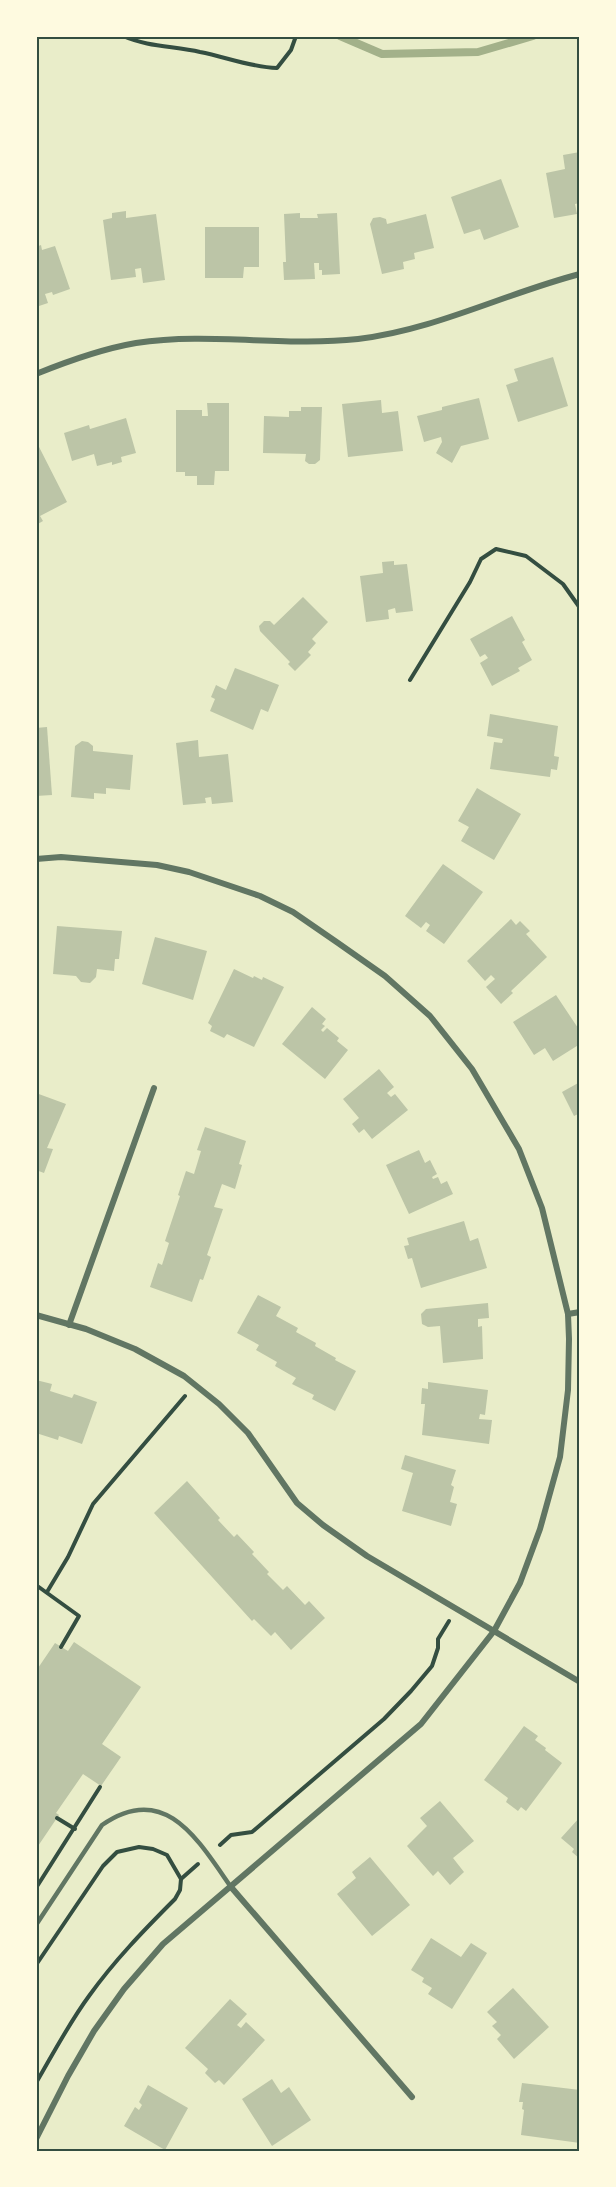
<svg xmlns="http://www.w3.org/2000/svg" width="616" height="2187" font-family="Figtree,sans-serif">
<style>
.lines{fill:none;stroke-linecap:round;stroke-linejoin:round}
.stream{stroke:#a3b18a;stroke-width:8}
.building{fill:#bcc5a7}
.path{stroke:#344e41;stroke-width:4}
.service{stroke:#617663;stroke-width:4.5}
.minor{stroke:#617663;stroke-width:6}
.neatline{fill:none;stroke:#344e41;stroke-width:2}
</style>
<rect width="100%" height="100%" fill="#e9edc9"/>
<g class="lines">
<!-- stream -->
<polyline class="stream" points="340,36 382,54 478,52 533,36"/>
</g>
<!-- building -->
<g class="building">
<polygon points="580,152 580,203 575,204 577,214 554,218 546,173 565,169 563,155"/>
<polygon points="501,179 519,227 484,240 480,229 464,234 451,197"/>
<polygon points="126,211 126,218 156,214 165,280 143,283 141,268 135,269 136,277 111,280 103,220 112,218 112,213"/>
<polygon points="300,213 300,218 318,218 317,214 337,213 340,274 322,275 322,270 319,270 319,263 314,263 315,279 284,280 283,262 286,262 284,214"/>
<polygon points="426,214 434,248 414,253 415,259 403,262 404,269 382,274 370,224 373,218 380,217 386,219 387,224"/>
<polygon points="205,227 259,227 259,267 244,267 243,278 205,278"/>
<polygon points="41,245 42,250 55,246 70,289 53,295 52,292 45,294 48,303 36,307 36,247"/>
<polygon points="553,357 568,406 518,422 506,385 518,381 514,369"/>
<polygon points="479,398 489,439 461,446 452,463 436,453 442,442 441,437 424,442 417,416 442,410 442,407"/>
<polygon points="381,400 382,413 398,411 403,451 348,457 342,404"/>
<polygon points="207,403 229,403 229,471 215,471 214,485 197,485 197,476 185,476 185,472 176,472 176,410 202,410 202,416 208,416"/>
<polygon points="301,407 322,407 320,460 315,464 309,464 305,461 306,454 263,453 264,416 289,417 289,411 301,411"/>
<polygon points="126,418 136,453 121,457 122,462 112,465 112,462 97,466 94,454 72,461 64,433 89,425 90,429"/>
<polygon points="36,441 67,502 40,516 43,521 36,525"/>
<polygon points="394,561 394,565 407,564 413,611 396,613 395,608 388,610 389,619 366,622 360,576 383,573 382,562"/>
<polygon points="303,597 328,622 312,639 316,643 308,652 311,655 295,671 288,664 290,662 260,631 259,626 264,621 270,621 274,625"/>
<polygon points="512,616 525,640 522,642 532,660 518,668 520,671 492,686 480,663 488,658 485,654 480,657 470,639"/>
<polygon points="235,668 279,685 268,712 261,709 253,730 210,711 215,699 211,697 216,685 226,690"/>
<polygon points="490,714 558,726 554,756 559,757 557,770 551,769 550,777 490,769 494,742 502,743 503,739 487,736"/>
<polygon points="47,727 52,795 36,796 36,728"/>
<polygon points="198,740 199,757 228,754 233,802 212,804 211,797 205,798 206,803 183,805 176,743"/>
<polygon points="82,741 88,742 93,746 93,751 133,755 130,790 106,788 106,794 94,793 94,799 71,797 75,746"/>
<polygon points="477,788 521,814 494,860 461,841 469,827 458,821"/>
<polygon points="443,864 483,892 444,944 426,931 430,925 426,922 421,928 405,916"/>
<polygon points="511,919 516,925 520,921 530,931 526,934 547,957 511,991 513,993 501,1004 486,987 495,979 491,975 485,981 467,961"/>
<polygon points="57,926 122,931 119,959 115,959 114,971 97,969 96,977 90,983 81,982 76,976 53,974"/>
<polygon points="155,937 207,951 193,1000 142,984"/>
<polygon points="234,969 253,978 254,976 262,980 263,977 284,987 254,1047 227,1034 224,1038 210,1031 212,1026 208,1023"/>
<polygon points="556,995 580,1031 580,1044 553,1061 545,1048 534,1055 513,1022"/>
<polygon points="312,1007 326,1019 322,1024 325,1026 321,1030 323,1032 327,1028 339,1038 337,1041 348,1050 325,1079 282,1044"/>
<polygon points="379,1069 394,1087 387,1093 391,1097 395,1094 408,1110 372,1139 364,1129 359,1133 352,1124 359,1118 343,1099"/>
<polygon points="580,1082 580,1113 574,1116 562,1092"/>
<polygon points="36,1093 66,1104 47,1148 53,1149 44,1173 36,1170"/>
<polygon points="205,1127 246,1141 239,1164 242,1165 235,1189 222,1184 214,1207 223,1209 207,1255 211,1257 203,1280 200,1279 192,1302 150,1287 158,1263 162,1265 169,1243 165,1241 180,1196 178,1195 186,1171 194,1174 201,1151 197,1150"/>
<polygon points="419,1150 425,1163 430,1160 437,1174 432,1177 433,1179 438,1177 441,1184 447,1181 453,1194 409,1214 386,1165"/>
<polygon points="464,1221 470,1241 478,1238 487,1268 421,1288 412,1258 408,1259 404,1246 409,1245 407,1238"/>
<polygon points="258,1295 281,1307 276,1316 298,1328 296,1332 316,1343 315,1346 336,1358 335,1360 356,1371 335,1411 312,1399 314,1395 292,1384 296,1378 275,1366 277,1362 256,1350 259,1345 237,1333"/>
<polygon points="488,1303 489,1318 478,1319 478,1327 482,1326 483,1359 443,1363 440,1326 428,1327 422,1324 421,1314 426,1309"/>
<polygon points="36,1380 52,1384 50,1391 72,1398 74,1394 97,1402 82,1444 59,1436 58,1440 36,1433"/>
<polygon points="428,1382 488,1390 485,1415 480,1414 479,1419 492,1420 489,1444 422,1435 425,1404 421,1404 422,1388 428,1389"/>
<polygon points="405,1455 456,1470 451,1485 454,1487 450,1502 457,1504 451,1526 402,1511 413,1473 401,1469"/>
<polygon points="187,1481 220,1518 218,1520 234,1537 237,1534 254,1552 252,1554 269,1572 267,1574 283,1590 287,1586 305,1605 309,1601 325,1618 291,1650 275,1632 271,1636 254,1619 252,1621 154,1513"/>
<polygon points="74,1642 141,1687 102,1744 121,1757 101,1786 83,1774 56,1813 59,1815 36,1849 36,1671 55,1643 68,1651"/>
<polygon points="524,1726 538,1736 535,1740 546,1748 545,1750 562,1763 526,1811 521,1807 518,1811 506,1802 508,1798 484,1780"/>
<polygon points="440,1801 474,1841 453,1858 464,1872 450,1885 438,1871 433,1876 407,1846 427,1826 420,1818"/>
<polygon points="580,1817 580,1859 572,1852 574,1849 561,1838"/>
<polygon points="370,1857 410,1905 372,1936 337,1894 356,1878 352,1872"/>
<polygon points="431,1938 461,1957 471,1943 487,1953 452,2009 428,1994 432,1988 422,1982 424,1978 411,1970"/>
<polygon points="513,1988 549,2027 514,2059 497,2039 501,2035 492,2026 497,2022 487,2012"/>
<polygon points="230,1999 247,2014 237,2025 241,2028 246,2022 265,2040 224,2085 219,2080 215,2083 205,2073 208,2069 185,2048"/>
<polygon points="272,2079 281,2093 289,2087 311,2120 272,2146 242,2099"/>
<polygon points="522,2083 580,2090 580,2143 521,2135 524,2110 522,2109 523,2102 519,2102"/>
<polygon points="148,2085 188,2108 165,2150 124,2126 135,2107 139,2110 142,2105 139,2102"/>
</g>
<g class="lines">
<!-- path -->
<g class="path">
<path d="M123 36C148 47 174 46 200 52 226 57 250 67 277 68L291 50 296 36"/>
<polyline points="410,680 470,582 481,559 496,549 526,556 563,584 580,608"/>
<polyline points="36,1585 79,1616 61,1647"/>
<polyline points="47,1592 68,1557 93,1504 185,1396"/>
<polyline points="57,1818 75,1829"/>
<polyline points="220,1845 231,1835 252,1832 384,1719 411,1691 432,1666 438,1648 438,1639 449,1621"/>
<polyline points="181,1879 198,1864"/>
<polyline points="36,1888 100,1787"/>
<path d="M36 1965 103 1866 117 1852 139 1847 153 1849 167 1855 181 1879 180 1890 175 1899C144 1930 114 1961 89 1996 69 2023 53 2054 36 2083"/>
</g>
<!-- service -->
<path class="service" d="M36 1925 102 1825C165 1781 198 1840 231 1887"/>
<!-- minor -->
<g class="minor">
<path d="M36 374C68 361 101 349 136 343 209 332 285 347 358 339 435 330 506 293 580 274"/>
<polyline points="36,859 61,857 157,865 189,872 260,896 293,912 338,943 385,976 430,1016 472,1069 519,1149 542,1208 568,1314 569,1339 568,1390 560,1457 540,1529 520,1583 494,1631 421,1724 163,1944 124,1989 94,2031 68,2076 36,2139"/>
<polyline points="568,1314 580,1312"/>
<polyline points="36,1315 86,1329 135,1349 184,1376 219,1404 248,1433 297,1503 323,1525 367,1556 580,1682"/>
<polyline points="69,1325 154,1088"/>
<polyline points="231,1887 412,2097"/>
</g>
</g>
<!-- border -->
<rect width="616" height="2187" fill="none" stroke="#fefae0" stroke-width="75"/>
<rect x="38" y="38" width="540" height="2112" class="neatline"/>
</svg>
